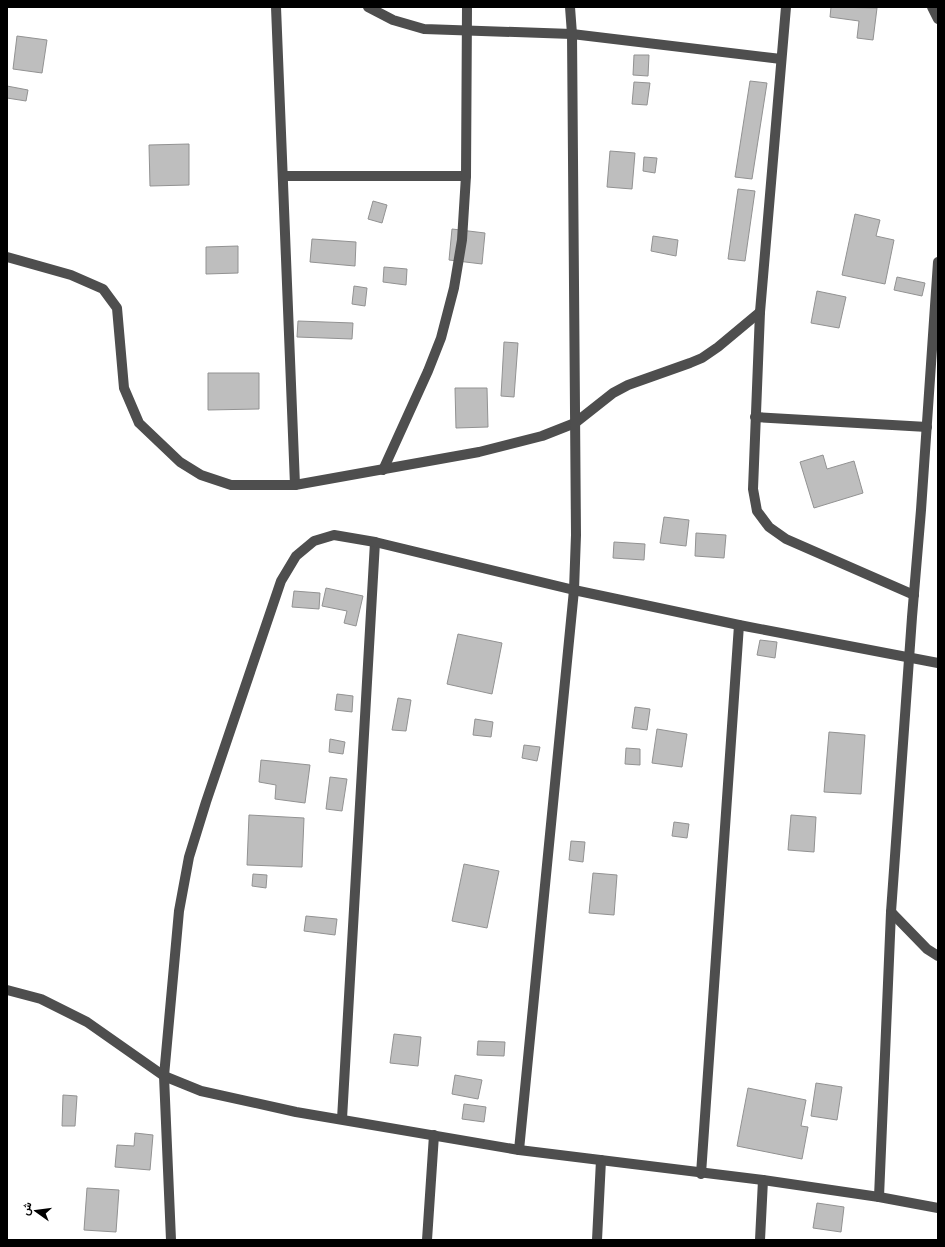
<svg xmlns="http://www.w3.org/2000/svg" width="945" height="1247" font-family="Roboto,Vazirmatn,sans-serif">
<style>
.building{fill:#bebebe;stroke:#929292}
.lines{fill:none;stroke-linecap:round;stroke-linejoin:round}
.minor{stroke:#4e4e4e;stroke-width:10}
</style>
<rect width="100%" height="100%" fill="#fff"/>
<!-- building -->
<g class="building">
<polygon points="831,7 877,8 873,40 857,38 859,21 830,17"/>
<polygon points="17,36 47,40 42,73 13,69"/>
<polygon points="634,55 649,55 648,76 633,75"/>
<polygon points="750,81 767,83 752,179 735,177"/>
<polygon points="634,82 650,83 647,105 632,104"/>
<polygon points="7,86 28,90 26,101 7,98"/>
<polygon points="189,144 189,185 150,186 149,145"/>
<polygon points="610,151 635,153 632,189 607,187"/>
<polygon points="644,157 657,158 655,173 643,171"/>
<polygon points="738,189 755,191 745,261 728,259"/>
<polygon points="373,201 387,205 382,223 368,219"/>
<polygon points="855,214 880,220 876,236 894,240 885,284 842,275"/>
<polygon points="452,229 485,233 482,264 449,260"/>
<polygon points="653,236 678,240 676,256 651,251"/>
<polygon points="312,239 356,242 355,266 310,262"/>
<polygon points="238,246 238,273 206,274 206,247"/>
<polygon points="384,267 407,269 406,285 383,282"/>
<polygon points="897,277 925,283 922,296 894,290"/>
<polygon points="354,286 367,288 365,306 352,304"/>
<polygon points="817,291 846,297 839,328 811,323"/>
<polygon points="298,321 353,323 352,339 297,337"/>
<polygon points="504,342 518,343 514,397 501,396"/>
<polygon points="208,373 259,373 259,409 208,410"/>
<polygon points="455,388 487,388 488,427 456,428"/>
<polygon points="823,455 827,469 854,461 863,493 814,508 800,462"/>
<polygon points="664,517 689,520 686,546 660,543"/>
<polygon points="696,533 726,535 724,558 695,556"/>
<polygon points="614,542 645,544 644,560 613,558"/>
<polygon points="326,588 363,596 356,626 344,623 347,611 322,606"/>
<polygon points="294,591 320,593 319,609 292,607"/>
<polygon points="458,634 502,643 492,694 447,684"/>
<polygon points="760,640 777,642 775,658 757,655"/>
<polygon points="337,694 353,696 352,712 335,710"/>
<polygon points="398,698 411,700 406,731 392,730"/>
<polygon points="635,707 650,709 647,730 632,728"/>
<polygon points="475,719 493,722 491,737 473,735"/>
<polygon points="657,729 687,734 682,767 652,763"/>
<polygon points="829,732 865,735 861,794 824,792"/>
<polygon points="330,739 345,742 343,754 329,752"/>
<polygon points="524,745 540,747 537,761 522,758"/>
<polygon points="626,748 640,749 640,765 625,764"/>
<polygon points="261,760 310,765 305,803 275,799 276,785 259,782"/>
<polygon points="330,777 347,779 342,811 326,809"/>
<polygon points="249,815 304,818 302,867 247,865"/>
<polygon points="791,815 816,817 814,852 788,850"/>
<polygon points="674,822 689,824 687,838 672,836"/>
<polygon points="571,841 585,842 583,862 569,860"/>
<polygon points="464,864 499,871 487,928 452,921"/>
<polygon points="593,873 617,875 614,915 589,913"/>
<polygon points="253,874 267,875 266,888 252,886"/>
<polygon points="306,916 337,919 335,935 304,931"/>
<polygon points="394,1034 421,1037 418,1066 390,1063"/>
<polygon points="478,1041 505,1042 504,1056 477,1055"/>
<polygon points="455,1075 482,1080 478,1099 452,1094"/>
<polygon points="816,1083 842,1087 837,1120 811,1116"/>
<polygon points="748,1088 806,1100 801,1126 808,1127 802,1159 737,1146"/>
<polygon points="63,1095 77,1096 75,1126 62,1126"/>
<polygon points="464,1104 486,1107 484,1122 462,1119"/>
<polygon points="135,1133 153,1135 150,1170 115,1167 117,1145 134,1146"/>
<polygon points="87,1188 119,1190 116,1232 84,1230"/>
<polygon points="817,1203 844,1207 841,1232 813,1228"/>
</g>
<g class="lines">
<!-- minor -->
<g class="minor">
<polyline points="276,7 295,485"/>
<polyline points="368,7 393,20 424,29 572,34 781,59"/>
<polyline points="786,7 760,312 753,489 757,511 769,527 786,539 914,595"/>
<polyline points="932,7 938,19"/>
<polyline points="283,176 466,176"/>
<polyline points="7,257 71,275 103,289 117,308 124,388 139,423 180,462 201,475 231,485 295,485 479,452 542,436 575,423 613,393 628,385 690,363 702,358 718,347 760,312"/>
<polyline points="755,417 927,427"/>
<polyline points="383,470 428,371 441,338 454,288 462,240 466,176 467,7"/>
<polyline points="891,912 927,949 938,956"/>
<polyline points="7,990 41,999 87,1022 164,1076 201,1091 296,1112 519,1150 763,1180 879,1197 938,1208"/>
<polyline points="342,1119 375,542"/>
<polyline points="519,1150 574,590 576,535 572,34 570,7"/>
<polyline points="701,1174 739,625"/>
<polyline points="879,1197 891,912 912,617 921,510 938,262"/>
<polyline points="171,1240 164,1076 179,911 189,857 206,802 281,581 296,556 314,541 334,535 375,542 574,590 739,625 938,663"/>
<polyline points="427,1240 434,1135"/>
<polyline points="597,1240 601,1160"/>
<polyline points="760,1240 763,1180"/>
</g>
</g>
<!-- border -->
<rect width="945" height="1247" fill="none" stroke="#000000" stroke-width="16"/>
<!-- north arrow -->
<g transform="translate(36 1211) rotate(284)" stroke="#ffffff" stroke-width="3" paint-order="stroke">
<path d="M0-3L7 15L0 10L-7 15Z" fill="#000000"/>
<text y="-6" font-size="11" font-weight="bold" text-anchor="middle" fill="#000000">ش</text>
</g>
</svg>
